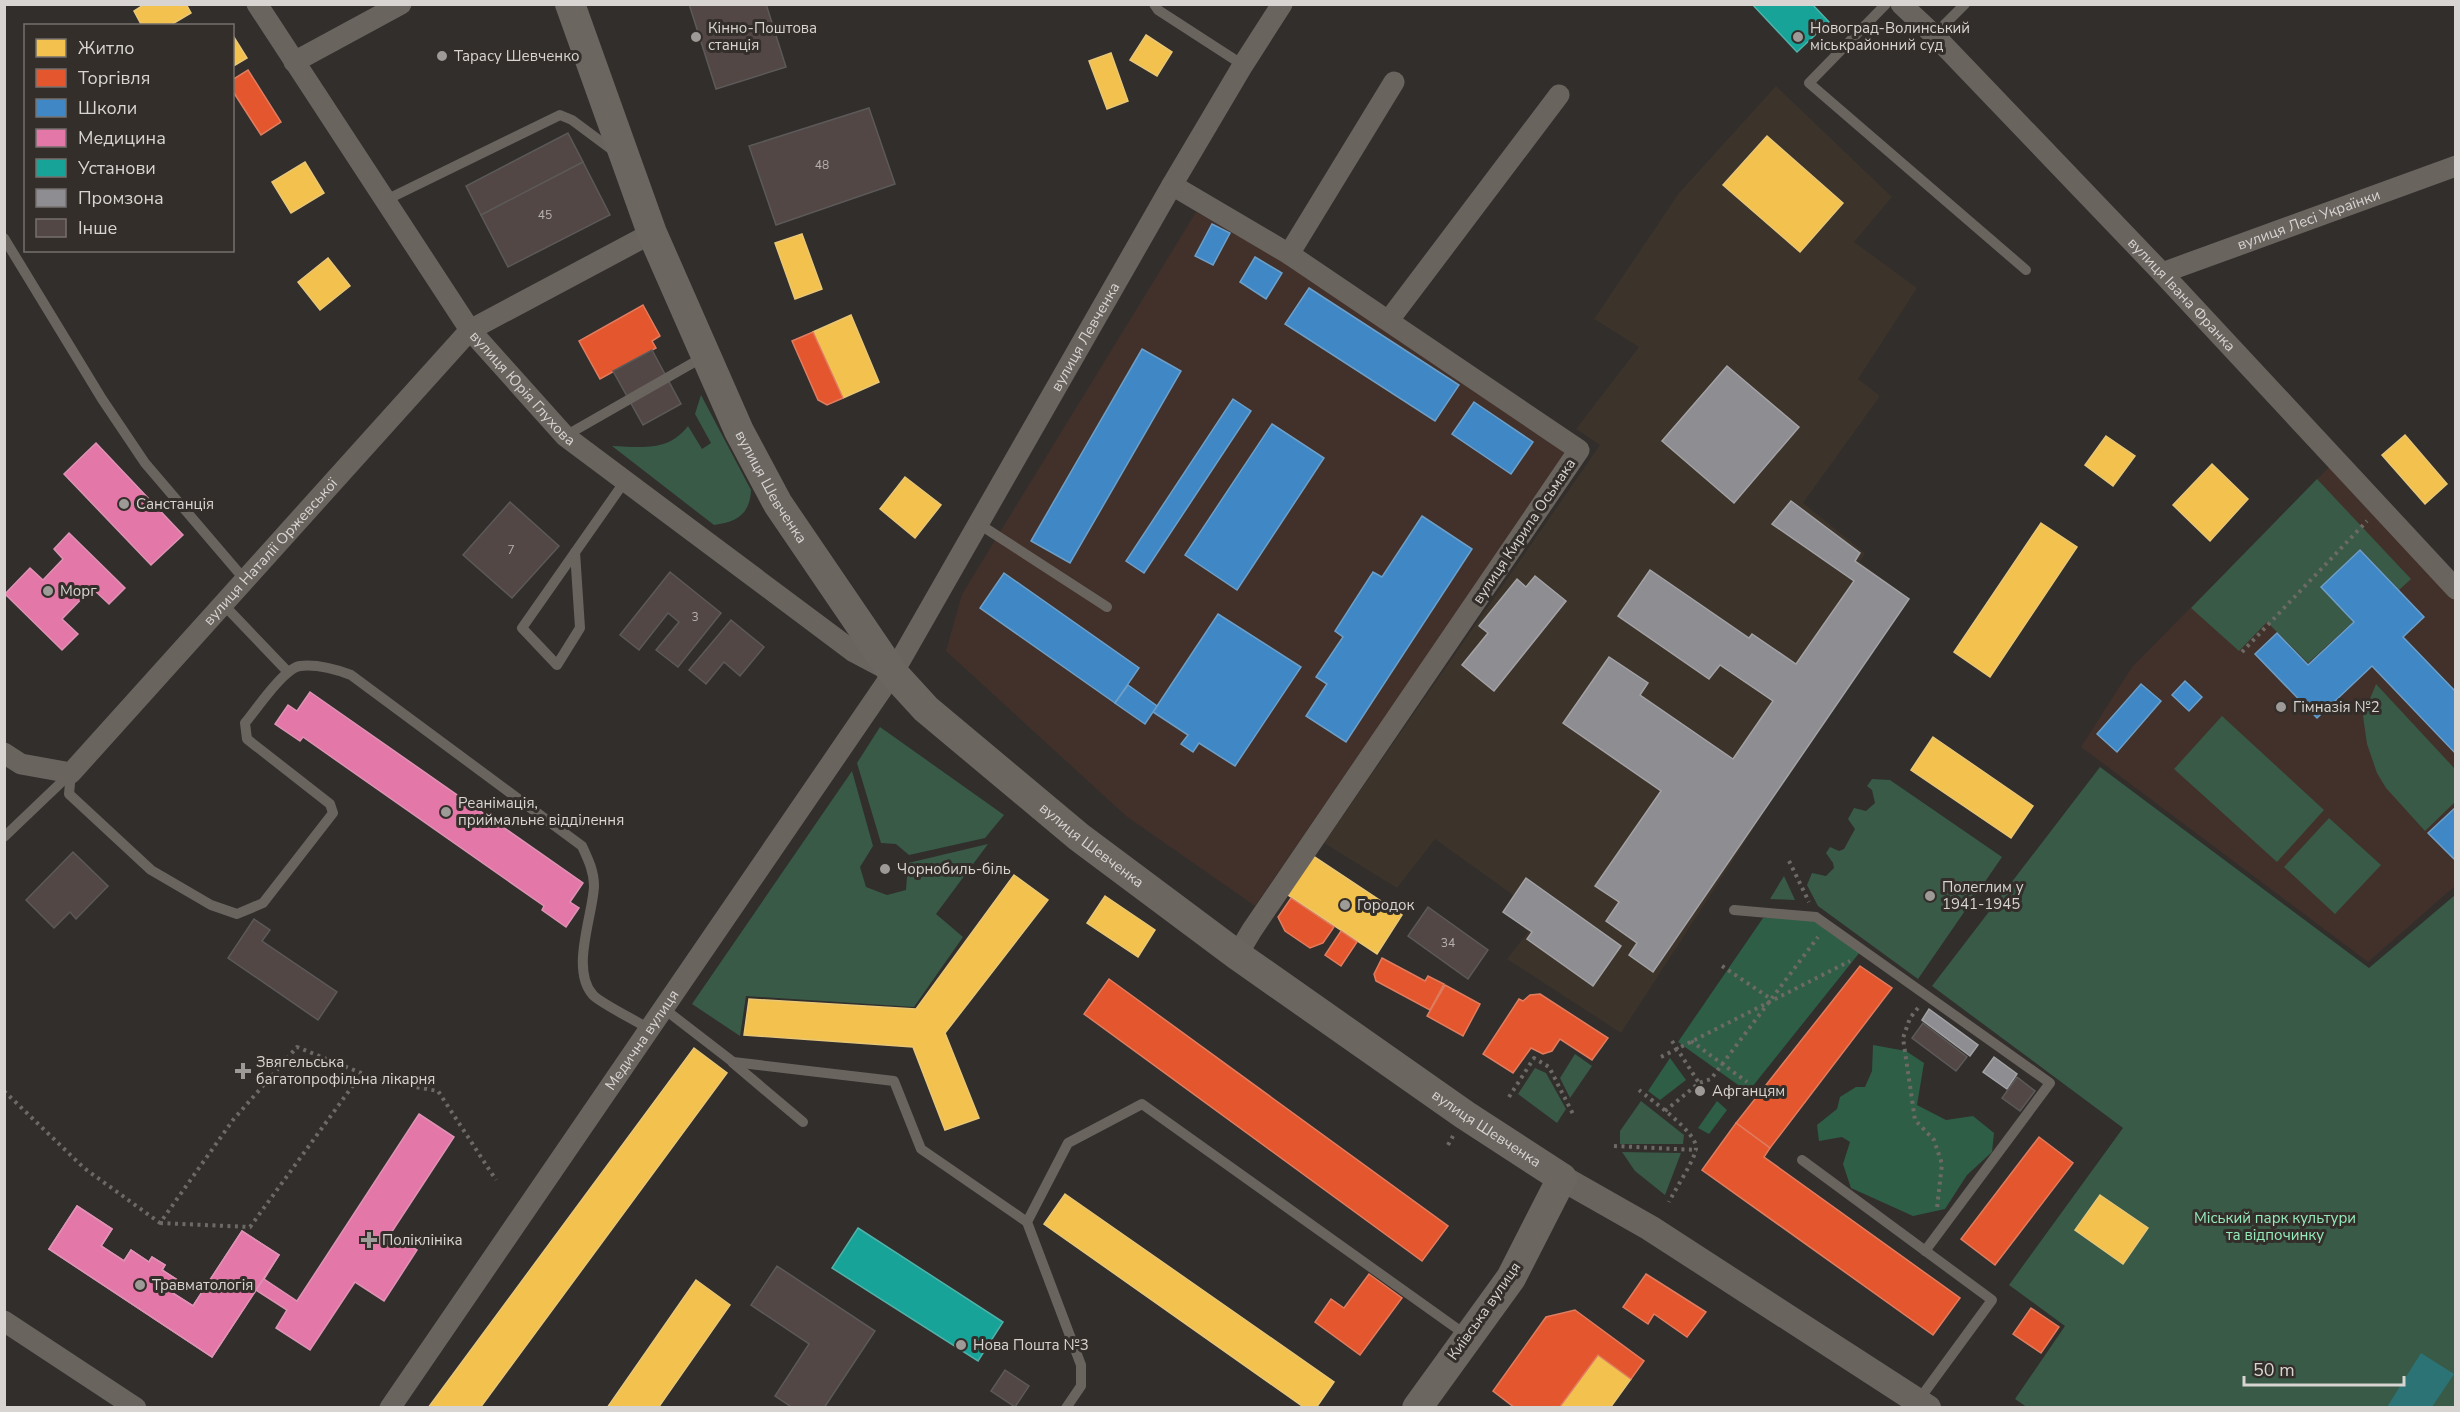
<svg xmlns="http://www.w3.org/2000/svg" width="2460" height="1412" font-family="'Nunito Sans',sans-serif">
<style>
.built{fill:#3c332b}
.education{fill:#41312a}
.green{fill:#385a47}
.forest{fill:#2e5e46}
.water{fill:#2c7375}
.homes{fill:#f2c14e;stroke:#eac775;stroke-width:1.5}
.shops{fill:#e4572e;stroke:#e07c5f;stroke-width:1.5}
.schools{fill:#3f88c5;stroke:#6d9fc9;stroke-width:1.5}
.health{fill:#e377a8;stroke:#df93b4;stroke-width:1.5}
.public{fill:#17a398;stroke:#51b2a9;stroke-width:1.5}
.industry{fill:#8d8d92;stroke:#a3a2a5;stroke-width:1.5}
.building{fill:#524745;stroke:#5c5959;stroke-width:1.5}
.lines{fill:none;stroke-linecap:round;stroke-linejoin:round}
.path{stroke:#6d6a66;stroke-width:4;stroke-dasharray:3 4.5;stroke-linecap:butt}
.service{stroke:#6a645f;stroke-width:10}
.minor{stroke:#6a645f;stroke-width:21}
.tertiary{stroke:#6a645f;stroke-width:26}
.secondary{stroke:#6c6661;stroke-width:30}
.poi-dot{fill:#9d9a97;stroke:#332e2a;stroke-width:2}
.labels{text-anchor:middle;stroke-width:6;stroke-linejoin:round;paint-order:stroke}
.number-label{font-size:12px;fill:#b6b1ae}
.poi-label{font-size:15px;fill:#d7d4d1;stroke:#332e2a;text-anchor:start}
.street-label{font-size:15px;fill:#d7d4d1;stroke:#332e2a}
.park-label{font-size:15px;fill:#95eabb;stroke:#332e2a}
</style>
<rect width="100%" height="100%" fill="#312e2c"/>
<!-- built -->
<polygon class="built" points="1776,86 1892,197 1854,242 1917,288 1858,379 1880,396 1803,503 1865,553 1860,562 1905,595 1621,1033 1507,959 1528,932 1503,911 1513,895 1435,839 1397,888 1324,843 1600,445 1576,429 1639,347 1594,319 1679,193"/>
<!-- education -->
<g class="education">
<polygon points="1196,212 1247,238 1481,390 1566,454 1255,906 1126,816 946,651 962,594"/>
<polygon points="2336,460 2455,589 2455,886 2368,962 2081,747 2132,667"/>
</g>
<!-- green -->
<g class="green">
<path d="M701 395 751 490C750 514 737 522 714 525L612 446C642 447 668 452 688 426L702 449 711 443 695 414Z"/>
<polygon points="2317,479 2411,579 2399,590 2360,549 2321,587 2353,622 2308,663 2267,622 2239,651 2191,608"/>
<polygon points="2376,684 2455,769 2455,802 2425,831 2386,788 2377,773 2367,744 2363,716"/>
<polygon points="2222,716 2324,810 2277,862 2174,769"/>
<polygon points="880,727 1004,815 985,838 909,855 896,844 881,843 857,763"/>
<polygon points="2100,767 2369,968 2455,895 2455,1407 2028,1408 2015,1399 2065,1326 2009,1285 2123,1128 1932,986"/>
<polygon points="852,771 873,846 860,867 866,887 887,895 906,890 908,863 988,844 936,914 963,937 914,1007 746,996 740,1036 692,1004"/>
<polygon points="1872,779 1890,780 2002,857 1918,979 1818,906 1807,885 1812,873 1826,876 1834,868 1833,863 1826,853 1830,847 1839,851 1844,849 1855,829 1848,819 1854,808 1866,811 1875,803 1872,790 1867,786"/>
<polygon points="2329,818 2381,865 2335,914 2284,867"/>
<polygon points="1784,876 1795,900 1770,899"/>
<polygon points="1575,1054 1592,1066 1570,1098 1560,1078"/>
<polygon points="1535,1068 1546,1073 1566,1109 1557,1123 1518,1094"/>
<polygon points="1641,1101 1684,1135 1683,1144 1620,1144 1620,1131"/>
<polygon points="1622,1152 1681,1153 1665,1195 1635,1171"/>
</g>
<!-- forest -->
<g class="forest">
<polygon points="1763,918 1815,919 1860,952 1748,1092 1678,1042"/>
<polygon points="1873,1045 1906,1051 1924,1063 1917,1105 1946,1120 1973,1116 1994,1133 1992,1152 1967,1175 1945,1209 1913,1216 1851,1188 1843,1164 1850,1142 1842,1137 1819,1141 1817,1125 1837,1109 1840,1097 1856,1087 1865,1087 1872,1071"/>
<polygon points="1670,1058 1686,1080 1660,1100 1648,1091"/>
<polygon points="1717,1101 1727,1110 1709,1134 1698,1128"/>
</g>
<!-- water -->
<polygon class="water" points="2421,1353 2454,1374 2432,1407 2387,1407"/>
<!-- homes -->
<g class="homes">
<polygon points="145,4 186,4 191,13 169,26 142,26 134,11"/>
<polygon points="232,34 247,58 232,67"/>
<polygon points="1146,35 1172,52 1157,76 1130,60"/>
<polygon points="1111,53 1128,101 1107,109 1089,61"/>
<polygon points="1767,136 1843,203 1800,252 1723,185"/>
<polygon points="305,162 324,193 291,213 272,182"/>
<polygon points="802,234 822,289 795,299 775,243"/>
<polygon points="328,258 350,286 320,310 298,282"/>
<polygon points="851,315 879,382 843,398 813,332"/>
<polygon points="2405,435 2447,484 2425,504 2382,455"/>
<polygon points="2106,436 2135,456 2113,486 2085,465"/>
<polygon points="2212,464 2248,499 2210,541 2173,505"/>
<polygon points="905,477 941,505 915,538 880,509"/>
<polygon points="2041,523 2077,547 1990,677 1954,652"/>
<polygon points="1933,737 2033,806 2011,838 1911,770"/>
<polygon points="1313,856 1402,915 1377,954 1288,895"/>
<polygon points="1014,875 1048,900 945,1033 979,1118 945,1130 913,1047 744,1035 749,999 916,1009"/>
<polygon points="1105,896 1155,930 1138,957 1087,923"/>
<polygon points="694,1048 727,1073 480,1408 428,1408"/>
<polygon points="1065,1194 1334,1382 1316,1408 1305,1408 1044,1224"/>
<polygon points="2100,1195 2148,1228 2123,1264 2075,1230"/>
<polygon points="696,1280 730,1305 658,1408 607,1408"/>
<polygon points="1598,1355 1631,1379 1610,1408 1559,1408"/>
</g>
<!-- shops -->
<g class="shops">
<polygon points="248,70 281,122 261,135 232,90 232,80"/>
<polygon points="643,305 660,336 652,341 656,348 600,379 579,341"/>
<polygon points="813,332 843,398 827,405 818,400 792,341"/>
<polygon points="1291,898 1334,927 1323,943 1310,948 1285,931 1278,917"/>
<polygon points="1341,931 1357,942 1341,966 1325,955"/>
<polygon points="1382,958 1425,981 1428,976 1444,984 1430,1010 1376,981 1374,974"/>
<polygon points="1860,966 1892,988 1770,1148 1736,1123"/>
<polygon points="1109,979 1448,1226 1422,1261 1084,1014"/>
<polygon points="1445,985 1480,1004 1463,1036 1427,1016"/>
<polygon points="1540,994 1608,1038 1592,1060 1560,1039 1552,1051 1543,1054 1531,1048 1513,1073 1483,1054 1519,999 1523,1001 1530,995"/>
<polygon points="1736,1123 1770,1148 1764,1157 1960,1298 1933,1335 1702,1170"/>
<polygon points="2039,1137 2073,1163 1995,1265 1961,1239"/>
<polygon points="1369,1274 1402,1298 1360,1355 1315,1322 1331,1299 1344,1308"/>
<polygon points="1646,1274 1706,1312 1687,1337 1654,1314 1648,1324 1623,1307"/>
<polygon points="2031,1308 2059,1327 2041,1353 2013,1334"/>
<polygon points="1575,1310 1644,1361 1631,1379 1598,1355 1559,1408 1515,1408 1493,1391 1546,1317"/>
</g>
<!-- schools -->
<g class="schools">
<polygon points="1212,224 1230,233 1213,265 1195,256"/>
<polygon points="1255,257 1282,273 1266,299 1240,282"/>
<polygon points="1309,288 1459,385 1435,421 1285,324"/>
<polygon points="1142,349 1181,371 1070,563 1031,541"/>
<polygon points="1233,399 1251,411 1144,573 1126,561"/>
<polygon points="1474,402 1533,442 1511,474 1452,434"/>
<polygon points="1272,424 1324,458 1237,590 1185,555"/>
<polygon points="1422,516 1472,549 1346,742 1306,716 1327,684 1316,677 1343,637 1335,631 1373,572 1382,577"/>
<polygon points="2360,550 2424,617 2403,637 2456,692 2456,754 2372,666 2317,718 2255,654 2277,633 2308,665 2354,622 2321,587"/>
<polygon points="1004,573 1139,668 1115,703 980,608"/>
<polygon points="1218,614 1301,667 1235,766 1199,743 1193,752 1181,744 1188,735 1153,712"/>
<polygon points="2185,681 2202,697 2189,711 2172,695"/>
<polygon points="2141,684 2161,701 2117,752 2097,734"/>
<polygon points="1128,685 1157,706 1145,724 1115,703"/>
<polygon points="2456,807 2456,861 2428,833"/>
</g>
<!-- health -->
<g class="health">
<polygon points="96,443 183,535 151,565 64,474"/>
<polygon points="69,533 125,588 109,604 92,588 62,619 78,634 62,650 5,594 30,568 43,580 63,559 54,549"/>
<polygon points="310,692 583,883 570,902 579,908 566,927 542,910 544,906 303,737 300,741 275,724 288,705 297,711"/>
<polygon points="419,1114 454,1137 391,1233 417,1250 384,1301 355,1282 310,1350 276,1328 287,1310 256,1290 212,1357 49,1249 77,1206 112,1229 101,1246 124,1261 131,1250 149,1262 152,1257 165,1265 162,1270 179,1281 171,1292 193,1306 242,1231 279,1255 264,1279 297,1301"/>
<polygon points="77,1206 112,1229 101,1246 124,1261 131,1250 149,1262 152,1257 165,1265 162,1270 179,1281 171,1292 193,1306 242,1231 279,1255 212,1357 49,1249"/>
</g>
<!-- public -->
<g class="public">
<polygon points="1752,4 1812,4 1829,22 1797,52"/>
<polygon points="858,1228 1003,1322 978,1361 832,1268"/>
</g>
<!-- industry -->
<g class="industry">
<polygon points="1727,366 1799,427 1734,503 1662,441"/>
<polygon points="1791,501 1860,553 1855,561 1909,599 1653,972 1629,955 1637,943 1606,921 1619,902 1595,886 1661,791 1563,723 1609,657 1648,683 1640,695 1733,759 1773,701 1720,665 1709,679 1618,616 1650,570 1749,638 1752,634 1796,664 1854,581 1772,524"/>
<polygon points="1535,576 1566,601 1494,691 1462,665 1488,633 1479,626 1517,579 1526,587"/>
<polygon points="1526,878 1621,946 1593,986 1527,939 1532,932 1503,912"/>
<polygon points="1929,1009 1978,1045 1970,1056 1922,1020"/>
<polygon points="1994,1057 2017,1074 2007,1089 1983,1072"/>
</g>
<!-- building -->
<g class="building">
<polygon points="689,4 766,4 786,67 716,89"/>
<polygon points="869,108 895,184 776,225 749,146"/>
<polygon points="568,133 583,162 481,215 466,186"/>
<polygon points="583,162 610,215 508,267 481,215"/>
<polygon points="652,350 681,404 643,425 613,371"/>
<polygon points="510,502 559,546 512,598 463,555"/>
<polygon points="670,572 721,613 678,667 656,650 679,622 668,613 639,650 620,635"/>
<polygon points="731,620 764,647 740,676 724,662 706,684 689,670"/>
<polygon points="73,852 108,886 76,919 70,912 54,928 26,900"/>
<polygon points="1428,907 1488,950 1468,979 1408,936"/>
<polygon points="254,919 270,930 262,941 337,992 318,1020 228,958"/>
<polygon points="1923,1023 1967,1057 1956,1071 1912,1038"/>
<polygon points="2017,1077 2035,1091 2020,1111 2002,1098"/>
<polygon points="777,1266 875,1331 824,1408 793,1408 775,1396 809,1344 751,1305"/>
<polygon points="1005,1370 1029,1386 1015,1407 991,1391"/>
</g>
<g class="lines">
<!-- path -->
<g class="path">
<polyline points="2242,652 2367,521"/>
<polyline points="1789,861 1809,902"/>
<polyline points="1722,966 1771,999"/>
<polyline points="1918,1008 1910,1018 1903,1038 1915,1120 1934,1140 1942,1164 1937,1208"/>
<polyline points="1672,1041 1699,1083"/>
<polyline points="1691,1041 1747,1082"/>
<polyline points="1661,1057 1850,961"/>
<path d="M1639 1090C1651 1100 1697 1132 1696 1148 1696 1158 1674 1191 1669 1202"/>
<polyline points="4,1091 84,1168 160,1223 233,1120 297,1047 381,1081 438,1091 496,1180"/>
<polyline points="1509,1097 1534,1058 1549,1067 1574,1116"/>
<polyline points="1665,1111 1699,1083 1711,1079 1818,937"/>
<polyline points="1448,1145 1453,1136"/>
<polyline points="1614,1146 1697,1150"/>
<polyline points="160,1223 250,1227 362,1073"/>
</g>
<!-- service -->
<g class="service">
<polyline points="1154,4 1158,10 1243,65"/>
<polyline points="1886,4 1809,83 2026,270"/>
<polyline points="1934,35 1965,4"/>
<polyline points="386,200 560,115 572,120 615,152"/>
<polyline points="4,238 102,399 145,463 245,580"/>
<polyline points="565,436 705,356"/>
<polyline points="979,524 1107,607"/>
<polyline points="575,552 580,628 557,665 522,628 625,481"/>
<polyline points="223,604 288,672"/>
<path d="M71 773 69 794 151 870 211 905 237 914 263 903 333 813 330 804 247 739 245 723C256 710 284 668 300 666 318 664 335 669 351 675L582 846C588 859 594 871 594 886 593 915 570 970 593 995 600 1003 637 1021 649 1029"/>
<polyline points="4,837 71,773"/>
<polyline points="1734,910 1816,917 2050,1083 1925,1251"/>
<polyline points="663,1008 733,1062 894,1081 921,1149 1027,1222"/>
<polyline points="733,1063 803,1122"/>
<polyline points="1802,1160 1992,1300 1918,1401"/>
<polyline points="1066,1408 1081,1386 1081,1365 1027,1222 1068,1143 1142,1104 1466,1335"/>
</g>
<!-- minor -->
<g class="minor">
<path id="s1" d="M257 4 470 330 565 436 854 652 890 671"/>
<path id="s2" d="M1901 4 1934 35 2162 273 2456 589"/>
<polyline points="294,62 401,4"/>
<polyline points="1172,185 1289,254 1579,450 1252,930 1237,955"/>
<polyline points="1289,254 1394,82"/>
<path id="s3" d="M2162 273 2456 166"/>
<polyline points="1389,320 1559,95"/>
<path id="s4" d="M4 753 21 764 71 773 470 330 652 233"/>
<polyline points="4,1321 136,1408"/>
<path id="s5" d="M390 1408 893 673 1172 185 1243 65 1282 4"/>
</g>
<!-- tertiary -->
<polyline class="tertiary" points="1562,1178 1650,1228 1928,1408"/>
<!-- secondary -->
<path class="secondary" id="s6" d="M570 4 652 233 739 431 778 504 893 673 926 709 1079 837 1237 955 1465 1115 1562 1178 1511 1278 1417 1408"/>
</g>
<!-- markers -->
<g class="poi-dot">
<circle cx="696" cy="37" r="6"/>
<circle cx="1798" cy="37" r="6"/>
<circle cx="442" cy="56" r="6"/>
<circle cx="124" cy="504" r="6"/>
<circle cx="48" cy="591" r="6"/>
<circle cx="2281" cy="707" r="6"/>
<circle cx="446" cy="812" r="6"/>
<circle cx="885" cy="869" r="6"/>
<circle cx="1930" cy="896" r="6"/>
<circle cx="1345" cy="905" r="6"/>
<path d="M240 1062h6v6h6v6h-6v6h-6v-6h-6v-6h6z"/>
<circle cx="1700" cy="1091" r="6"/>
<path d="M366 1231h6v6h6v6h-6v6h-6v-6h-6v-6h6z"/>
<circle cx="140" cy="1285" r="6"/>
<circle cx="961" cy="1345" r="6"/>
</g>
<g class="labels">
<!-- number labels -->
<g class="number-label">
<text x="822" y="169">48</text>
<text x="545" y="219">45</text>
<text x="511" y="554">7</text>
<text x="695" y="621">3</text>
<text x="1448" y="947">34</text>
</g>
<!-- poi labels -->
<g class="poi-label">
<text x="708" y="33">Кінно-Поштова<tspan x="708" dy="17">станція</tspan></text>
<text x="1810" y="33">Новоград-Волинський<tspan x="1810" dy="17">міськрайонний суд</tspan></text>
<text x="454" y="61">Тарасу Шевченко</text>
<text x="136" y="509">Санстанція</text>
<text x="60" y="596">Морг</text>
<text x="2293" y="712">Гімназія №2</text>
<text x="458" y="808">Реанімація,<tspan x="458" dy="17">приймальне відділення</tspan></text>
<text x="897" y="874">Чорнобиль-біль</text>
<text x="1942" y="892">Полеглим у<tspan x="1942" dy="17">1941-1945</tspan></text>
<text x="1357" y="910">Городок</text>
<text x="256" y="1067">Звягельська<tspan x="256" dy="17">багатопрофільна лікарня</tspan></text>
<text x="1712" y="1096">Афганцям</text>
<text x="382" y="1245">Поліклініка</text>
<text x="152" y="1290">Травматологія</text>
<text x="973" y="1350">Нова Пошта №3</text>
</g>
<!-- street labels -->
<g class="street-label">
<text dy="5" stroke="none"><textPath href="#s3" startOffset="156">вулиця Лесі Українки</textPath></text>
<text dy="5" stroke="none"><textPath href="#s2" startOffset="404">вулиця Івана Франка</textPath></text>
<text dy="5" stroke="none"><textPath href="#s5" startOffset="1278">вулиця Левченка</textPath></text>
<text dy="5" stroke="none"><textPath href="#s1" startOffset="468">вулиця Юрія Глухова</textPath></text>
<text dy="5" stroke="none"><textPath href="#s6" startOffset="524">вулиця Шевченка</textPath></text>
<text transform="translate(1524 531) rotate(-56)" y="5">вулиця Кирила Осьмака</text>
<text dy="5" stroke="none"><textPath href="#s4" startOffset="369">вулиця Наталії Оржевської</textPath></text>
<text dy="5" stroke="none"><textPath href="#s6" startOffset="1010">вулиця Шевченка</textPath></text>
<text dy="5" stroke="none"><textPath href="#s5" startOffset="446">Медична вулиця</textPath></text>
<text dy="5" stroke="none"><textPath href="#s6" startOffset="1496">вулиця Шевченка</textPath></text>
<text transform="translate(1484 1311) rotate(-55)" y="5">Київська вулиця</text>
</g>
<!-- park labels -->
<g class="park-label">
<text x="2275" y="1223">Міський парк культури<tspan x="2275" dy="17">та відпочинку</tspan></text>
</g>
</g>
<!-- border -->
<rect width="2460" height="1412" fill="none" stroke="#d7d4d1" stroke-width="12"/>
<!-- legend -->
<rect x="24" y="24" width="210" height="228" fill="#332e2a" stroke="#75706d" stroke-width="1.5"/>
<rect x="36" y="39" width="30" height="18" fill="#f2c14e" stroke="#75706d" stroke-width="1.5"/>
<text x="78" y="54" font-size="18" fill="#d7d4d1">Житло</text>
<rect x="36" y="69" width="30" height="18" fill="#e4572e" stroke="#75706d" stroke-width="1.5"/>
<text x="78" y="84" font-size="18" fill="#d7d4d1">Торгівля</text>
<rect x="36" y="99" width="30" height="18" fill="#3f88c5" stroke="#75706d" stroke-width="1.5"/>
<text x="78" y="114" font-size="18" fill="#d7d4d1">Школи</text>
<rect x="36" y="129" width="30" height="18" fill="#e377a8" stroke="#75706d" stroke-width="1.5"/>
<text x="78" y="144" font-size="18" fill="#d7d4d1">Медицина</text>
<rect x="36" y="159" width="30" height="18" fill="#17a398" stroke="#75706d" stroke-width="1.5"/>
<text x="78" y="174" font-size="18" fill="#d7d4d1">Установи</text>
<rect x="36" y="189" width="30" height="18" fill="#8d8d92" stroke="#75706d" stroke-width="1.5"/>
<text x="78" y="204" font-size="18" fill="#d7d4d1">Промзона</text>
<rect x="36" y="219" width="30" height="18" fill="#524745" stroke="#75706d" stroke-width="1.5"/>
<text x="78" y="234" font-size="18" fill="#d7d4d1">Інше</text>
<!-- scale -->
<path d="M2244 1376v9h160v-9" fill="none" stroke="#d7d4d1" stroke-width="3"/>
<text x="2253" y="1376" font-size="18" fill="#d7d4d1" stroke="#332e2a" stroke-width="4.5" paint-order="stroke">50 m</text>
</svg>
